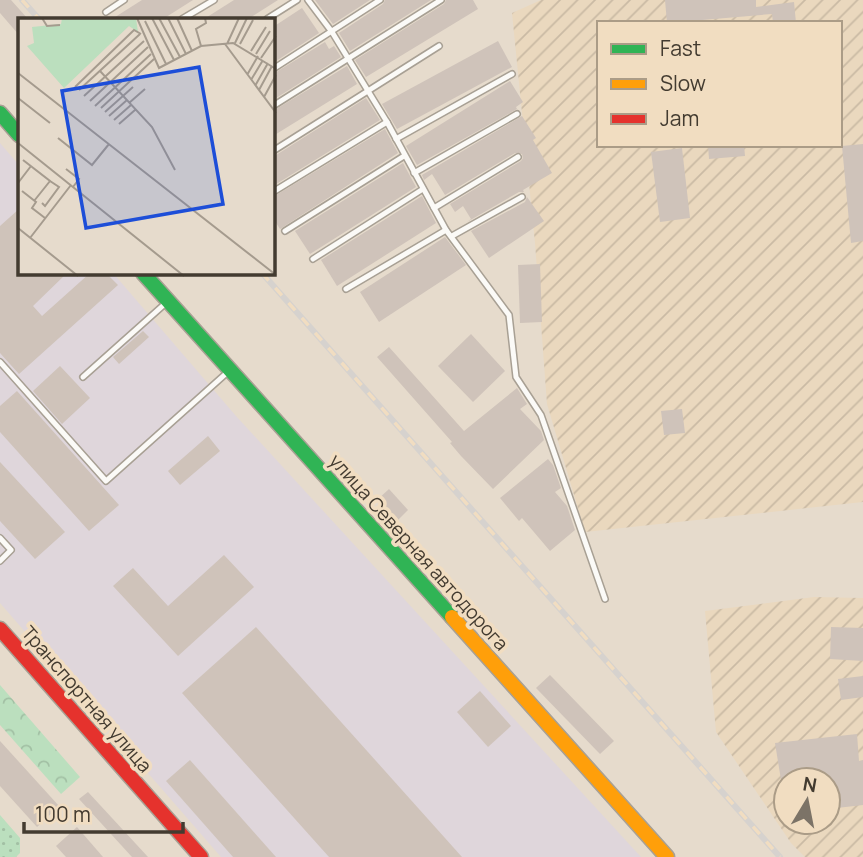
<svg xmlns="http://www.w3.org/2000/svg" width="863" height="857" font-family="Manrope,sans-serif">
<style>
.commercial{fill:#dfd6db}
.industrial{fill:url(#industrial-furrows);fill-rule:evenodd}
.grass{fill:url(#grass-dots)}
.forest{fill:url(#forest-crowns)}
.building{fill:#cfc3ba}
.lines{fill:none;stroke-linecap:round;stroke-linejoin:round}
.lane-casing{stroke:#a8a094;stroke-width:8}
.fast-casing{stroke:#a8a094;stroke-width:17}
.slow-casing{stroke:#a8a094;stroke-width:17}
.jam-casing{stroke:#a8a094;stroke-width:17}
.lane{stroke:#fbfaf7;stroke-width:5}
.fast{stroke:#30b455;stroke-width:14}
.slow{stroke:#ff9f0a;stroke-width:14}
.jam{stroke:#e5322d;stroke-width:14}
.rail-casing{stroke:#d6d2ce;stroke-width:6}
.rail{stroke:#f1ddc1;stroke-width:3.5;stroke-dasharray:10;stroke-linecap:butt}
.labels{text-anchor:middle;stroke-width:7;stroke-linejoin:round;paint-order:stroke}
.street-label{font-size:19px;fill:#433b30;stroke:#f1ddc1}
.inset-road{fill:none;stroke:#a59b8e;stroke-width:2}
.view{fill:#1d4ed8;fill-opacity:0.15;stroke:#1d4ed8;stroke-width:3.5}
.inset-edge{fill:none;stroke:#433b30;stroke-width:3.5}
</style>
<defs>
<pattern id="industrial-furrows" width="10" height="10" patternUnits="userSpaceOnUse" patternTransform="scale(1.75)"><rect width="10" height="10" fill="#ead8be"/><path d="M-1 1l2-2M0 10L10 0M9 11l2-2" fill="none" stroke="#cabaa4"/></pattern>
<pattern id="grass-dots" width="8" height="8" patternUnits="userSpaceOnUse" patternTransform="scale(1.75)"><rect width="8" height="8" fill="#bbdfbe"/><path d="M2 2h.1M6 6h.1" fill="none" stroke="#a2c0a4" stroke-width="1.8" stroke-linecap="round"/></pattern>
<pattern id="forest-crowns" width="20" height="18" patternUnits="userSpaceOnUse" patternTransform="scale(1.75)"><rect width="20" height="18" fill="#bbdfbe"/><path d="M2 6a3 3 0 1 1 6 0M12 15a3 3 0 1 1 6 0" fill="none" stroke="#a2c0a4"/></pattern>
</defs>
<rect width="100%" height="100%" fill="#e6dbcc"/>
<!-- commercial -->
<polygon class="commercial" points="0,143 19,165 19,273 113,273 236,416 641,857 221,857 0,603"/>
<!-- industrial -->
<g class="industrial">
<path d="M541 0H863V502L585 532 547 404 535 243 512 13ZM599 23H840V145H599Z"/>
<path d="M814 597 863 598V857H805L791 843 716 732 705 611ZM786 780H828V822H786Z"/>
</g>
<!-- grass -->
<polygon class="grass" points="0,815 20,838 20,853 16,857 0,857"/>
<!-- forest -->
<polygon class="forest" points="0,685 80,777 61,794 0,725"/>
<!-- building -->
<g class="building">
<polygon points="0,0 11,0 28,19 19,19 19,35 0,13"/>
<polygon points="142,0 193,0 163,19 112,19"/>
<polygon points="234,0 278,0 248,19 204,19"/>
<polygon points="315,0 370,0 333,24"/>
<polygon points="385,0 431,0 350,51 339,33 383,4"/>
<polygon points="446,0 473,0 478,9 366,77 355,60 444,4"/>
<polygon points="665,0 756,0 756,7 794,2 796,23 773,23 772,14 667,23"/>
<polygon points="302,8 319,33 273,63 273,27"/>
<polygon points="498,41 512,67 397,129 382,104"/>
<polygon points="325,42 329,49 334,46 341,57 273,100 273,74"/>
<polygon points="347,66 357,84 273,136 273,111"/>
<polygon points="510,81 523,102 516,107 517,109 417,165 406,146"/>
<polygon points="366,98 380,120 273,186 273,157"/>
<polygon points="522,116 536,138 533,140 552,173 523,190 524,192 519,192 467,222 471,219 463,206 455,212 450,204 521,161 523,158 522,154 515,153 445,195 432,174 424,180 422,175"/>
<polygon points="385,129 398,153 280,229 273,218 273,197"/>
<polygon points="863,144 863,241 851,243 842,146"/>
<polygon points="708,145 744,145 745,156 709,159"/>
<polygon points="682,148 690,218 660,222 651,152"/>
<polygon points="403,163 416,187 310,254 295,231"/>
<polygon points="422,196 436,223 337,286 321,260"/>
<polygon points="527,197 544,221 489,258 471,231 525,202"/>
<polygon points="19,209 19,273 67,273 33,306 42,316 90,273 106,273 118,285 19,374 0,353 0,226"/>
<polygon points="445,237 466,265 379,322 360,292"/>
<polygon points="540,264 542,322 520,323 518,265"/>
<polygon points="143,331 149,337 119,364 113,357"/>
<polygon points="471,334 505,371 473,402 438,366"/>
<polygon points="389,347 464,431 517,388 527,404 520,409 541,431 544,440 493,489 461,456 450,443 452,442 377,357"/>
<polygon points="60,366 90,398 62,424 33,391"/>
<polygon points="17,391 119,505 89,531 0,432 0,406"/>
<polygon points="682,409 685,433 664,435 661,411"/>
<polygon points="208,436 220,451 180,485 168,471"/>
<polygon points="548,459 553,465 561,488 555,492 567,506 575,530 550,551 522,518 519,521 500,498"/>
<polygon points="0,462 65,532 35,559 0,521"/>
<polygon points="389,489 408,510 397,521 377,500"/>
<polygon points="224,555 254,587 178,656 113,586 133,568 168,606"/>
<polygon points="256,627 462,857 329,857 182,693"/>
<polygon points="831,627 863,628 863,661 830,659"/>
<polygon points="550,675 614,741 600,754 536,688"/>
<polygon points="863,676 863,697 841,700 838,679"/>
<polygon points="480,691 511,726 488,747 457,712"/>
<polygon points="857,734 859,761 863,760 863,805 828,809 828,780 781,780 775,743"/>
<polygon points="0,741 59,806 37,827 0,786"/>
<polygon points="190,760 276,857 233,857 166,781"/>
<polygon points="88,792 148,857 132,857 79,799"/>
<polygon points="77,827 103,857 66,857 56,846"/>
</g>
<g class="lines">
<defs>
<g id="lane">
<polyline points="308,0 332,32 387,122 446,230 509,315 516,377 541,415 605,599"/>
<polyline points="106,12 124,0"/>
<polyline points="182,19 214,0"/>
<polyline points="267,19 297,0"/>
<polyline points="273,69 380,0"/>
<polyline points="273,106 441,0"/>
<polyline points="396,139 512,74"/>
<polyline points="273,151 439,46"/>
<polyline points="414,173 517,114"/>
<polyline points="273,192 387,122"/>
<polyline points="434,208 518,157"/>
<polyline points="285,231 404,156"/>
<polyline points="452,236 522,197"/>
<polyline points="313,259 423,189"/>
<polyline points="346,289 446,230"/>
<polyline points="0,362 106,481 230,370"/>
<polyline points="83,377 167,302"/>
<polyline points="0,538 11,550 0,561"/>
</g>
<g id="fast">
<polyline points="0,113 19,135"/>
<polyline points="143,273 452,617"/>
</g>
<polyline id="slow" points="452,617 667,857"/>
<polyline id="jam" points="0,629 201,857"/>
</defs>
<!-- lane casing -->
<use href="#lane" class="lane-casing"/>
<!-- fast casing -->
<use href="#fast" class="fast-casing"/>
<!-- slow casing -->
<use href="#slow" class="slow-casing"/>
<!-- jam casing -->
<use href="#jam" class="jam-casing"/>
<!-- lane -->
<use href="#lane" class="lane"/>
<!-- fast -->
<use href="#fast" class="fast"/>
<!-- slow -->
<use href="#slow" class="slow"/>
<!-- jam -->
<use href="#jam" class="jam"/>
<defs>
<g id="rail">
<polyline points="22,0 39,19"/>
<polyline points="262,273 780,857"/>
</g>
</defs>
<!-- rail casing -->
<use href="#rail" class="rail-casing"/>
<!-- rail -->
<use href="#rail" class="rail"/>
</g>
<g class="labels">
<!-- street labels -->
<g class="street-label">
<text transform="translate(419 552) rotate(48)" y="7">улица Северная автодорога</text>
<text transform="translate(87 699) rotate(49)" y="7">Транспортная улица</text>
</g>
</g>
<!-- overview -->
<g transform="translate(18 18)">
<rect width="257" height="257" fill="#e6dbcc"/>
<path d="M44 0H118L120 14 111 8 46 70 9 28 16 25 14 9 43 6Z" fill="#bbdfbe"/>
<path class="inset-road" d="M24 0 29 8 42 7M119 0 141 50 183 28 215 25 258 51M134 0 156 42M141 0 162 39M150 0 168 36M159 0 174 33M127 3 148 46M217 25 229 0M207 26 258 95M209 26 221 0M222 26 235 2M183 28 178 11 188 5 187 0M233 33 248 9M238 36 252 13M243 40 258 18M82 53 134 109 157 152M0 55 258 257M229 57 240 38M233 62 245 42M237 68 250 45M57 69 116 12 123 16M61 72 122 16M241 72 254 48M66 78 126 23M246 79 258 57M0 80 32 105M72 83 130 29M111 85 127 71M77 88 133 36M83 90 136 41M87 94 115 69M91 98 109 82M96 102 113 87M101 106 117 92M40 120 74 147 91 126M0 125 166 258M5 142 32 163 16 183M48 151 61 161 55 169M0 165 13 148M4 173 18 184 14 190 27 200M24 185 27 188 41 169 32 163M0 210 60 258M12 220 53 167"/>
<path class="view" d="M181 49 205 186 68 210 44 73Z"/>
<rect width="257" height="257" class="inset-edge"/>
</g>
<!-- legend -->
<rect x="597" y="21" width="245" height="126" fill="#f1ddc1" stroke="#ab9c87" stroke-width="2"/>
<rect x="611" y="44" width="35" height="10" fill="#30b455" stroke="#ab9c87" stroke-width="2"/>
<text x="660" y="56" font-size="21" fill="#433b30">Fast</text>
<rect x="611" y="79" width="35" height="10" fill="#ff9f0a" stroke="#ab9c87" stroke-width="2"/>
<text x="660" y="91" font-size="21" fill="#433b30">Slow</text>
<rect x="611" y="114" width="35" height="10" fill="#e5322d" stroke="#ab9c87" stroke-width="2"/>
<text x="660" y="126" font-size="21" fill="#433b30">Jam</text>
<!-- north arrow -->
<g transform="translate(807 801) rotate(10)"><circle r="33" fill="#f1ddc1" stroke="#ab9c87" stroke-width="2"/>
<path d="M0-5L12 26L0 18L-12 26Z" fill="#7c7367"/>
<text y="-10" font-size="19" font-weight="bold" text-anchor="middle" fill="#433b30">N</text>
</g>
<!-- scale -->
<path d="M24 822v10h159v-10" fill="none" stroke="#433b30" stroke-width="3.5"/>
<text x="35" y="822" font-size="21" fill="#433b30" stroke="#f1ddc1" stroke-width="5" paint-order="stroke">100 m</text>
</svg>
